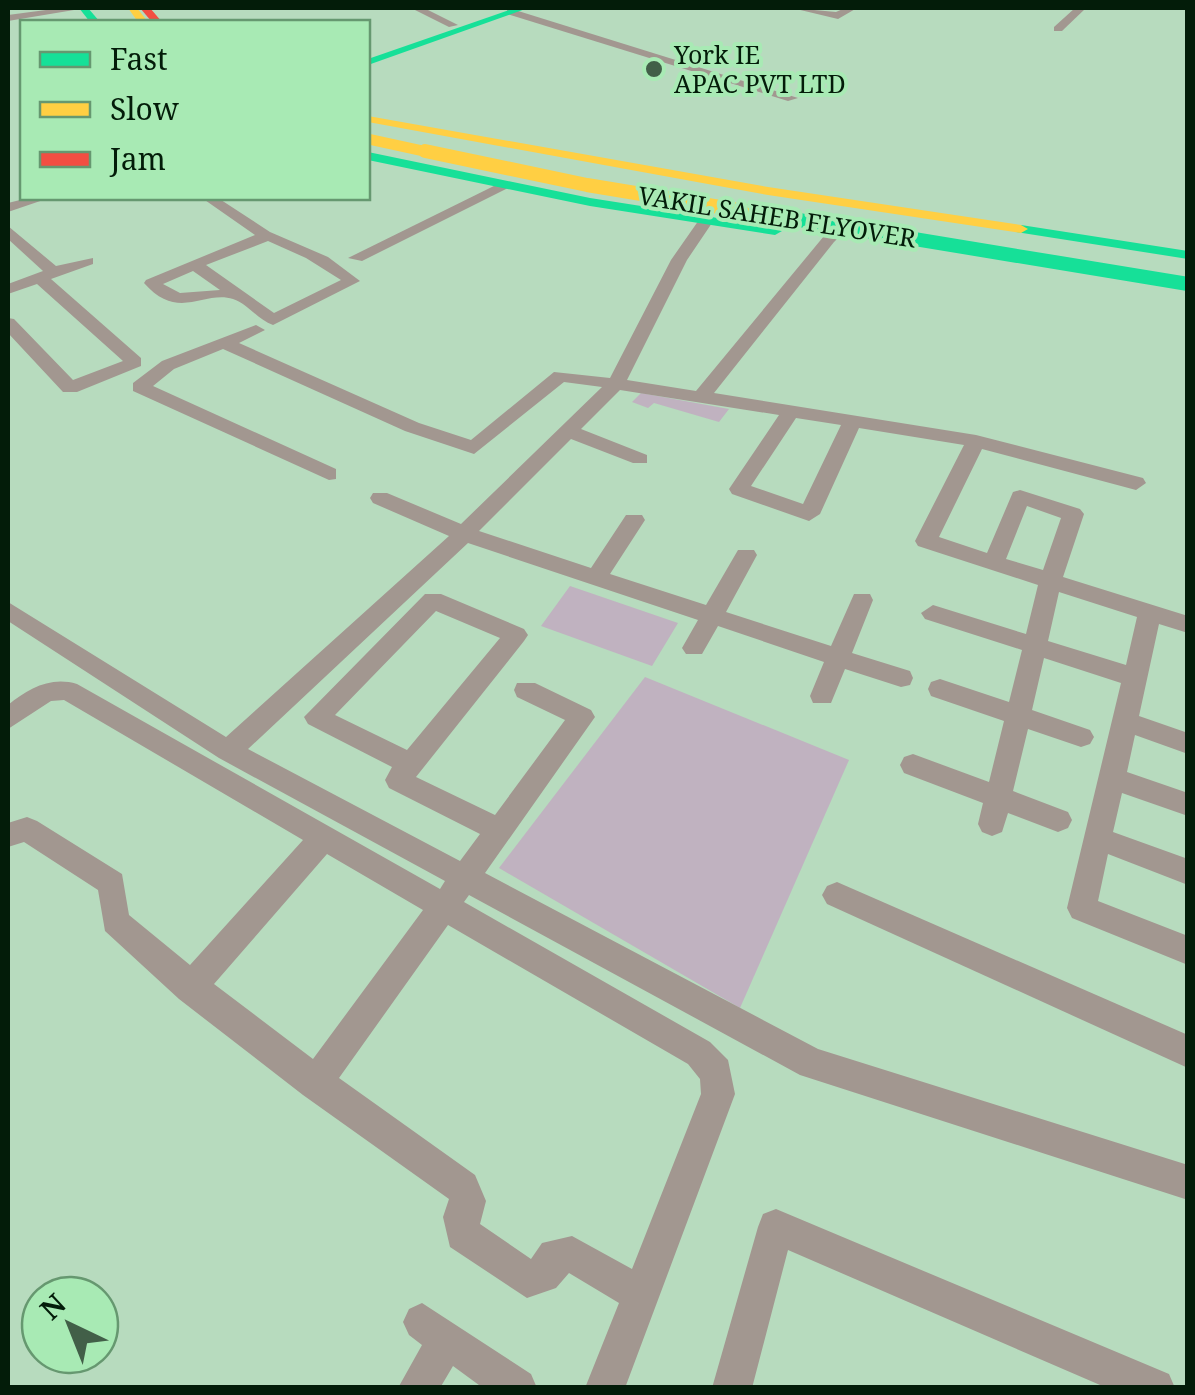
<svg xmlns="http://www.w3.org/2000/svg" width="1195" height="1395" font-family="'Noto Serif',serif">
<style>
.green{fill:#c0b2c0}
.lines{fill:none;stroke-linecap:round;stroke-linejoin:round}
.street{fill:#a29790;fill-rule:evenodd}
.fast{fill:#16e098;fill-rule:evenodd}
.slow{fill:#ffcf43;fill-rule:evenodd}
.jam{fill:#f24e42;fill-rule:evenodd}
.fast-bridge{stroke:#16e098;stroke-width:14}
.slow-bridge-far1{stroke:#ffcf43;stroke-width:11}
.slow-bridge{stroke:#ffcf43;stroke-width:14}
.poi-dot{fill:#425f48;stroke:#a8eab4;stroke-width:4}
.labels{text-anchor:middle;stroke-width:8;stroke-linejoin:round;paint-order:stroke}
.far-poi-label{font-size:25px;fill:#031c09;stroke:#a8eab4;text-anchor:start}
.far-street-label{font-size:25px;fill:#031c09;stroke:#a8eab4}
</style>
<rect width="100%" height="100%" fill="#b7dbbe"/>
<!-- green -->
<g class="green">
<polygon points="641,393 729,409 719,422 654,403 648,408 632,402"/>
<polygon points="570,586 678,623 652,666 541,626"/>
<polygon points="645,677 849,760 740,1008 499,868"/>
</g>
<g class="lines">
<!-- street -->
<g class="street">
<polygon points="61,8 86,8 8,21 8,15"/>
<polygon points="411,8 424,8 458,25 449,27"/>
<polygon points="792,8 836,12 845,8 857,8 838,19"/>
<polygon points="1075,8 1086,8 1062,31 1054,31 1054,27"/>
<polygon points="507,10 515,10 798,98 788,101 507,14"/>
<polygon points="502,182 514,185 362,261 348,258"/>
<polygon points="28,198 49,198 8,212 8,203"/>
<path d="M202 198H218L270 232 328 257 360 281 273 325C258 320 248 304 233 299 204 290 178 322 144 283L146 280 255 235ZM268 241 306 258 341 280 274 313 206 265ZM193 271 220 290 180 293 163 284Z"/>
<path d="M706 215 714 220 687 260 627 380 696 391 824 236 829 234 837 239 834 242 714 393 976 435 1143 478 1146 483 1136 490 982 449 939 537 987 553 1013 492 1020 490 1080 509 1084 514 1063 577 1188 616V633L1159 624 1139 716 1188 733V754L1135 735 1127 772 1188 793V816L1122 793 1113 832 1188 859V885L1108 854 1098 901 1188 936V965L1072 918 1067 908 1121 683 1044 658 1032 710 1090 730 1094 737 1090 744 1081 747 1028 729 1013 791 1068 812 1072 820 1068 828 1058 832 1008 813 1002 832 992 836 982 832 978 824 983 803 904 773 900 765 904 757 913 754 989 782 1004 721 931 696 928 689 931 682 940 679 1009 702 1022 650 925 619 921 613 933 605 1026 634 1038 585 918 546 915 541 964 445 859 428 820 514 809 521 732 494 729 489 779 415 620 390 581 429 647 455V463H633L571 439 479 531 591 568 626 515H642L645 520 610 574 706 605 738 550H754L757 555 726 612 831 646 854 594H870L873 600 852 653 910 671 913 678 910 685 901 687 845 669 831 703H813L810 696 824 662 718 626 702 654H686L682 648 698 620 468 543 248 749 460 861 480 834 389 788 385 780 392 767 308 724 304 717 425 594H441L524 629 528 635 524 641 416 777 495 815 565 720 517 697 514 690 517 683H535L591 710 595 717 485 873 818 1049 1188 1165V1200L800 1075 469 895 464 902 710 1042 728 1060 735 1094 625 1388H585L619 1303 569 1273 556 1288 527 1298 450 1247 443 1217 449 1199 303 1095 179 999 105 931 98 890 24 842 8 847V823L27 817 37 821 122 874 129 915 190 965 303 840 64 700 51 701 8 729V705C28 689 50 676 77 684L440 889 445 881 219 758 8 621V602L226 737 449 536 373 503 370 498 373 493H387L461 524 602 387 564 382 474 454 405 431 223 349 174 369 153 386 336 469V479L329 480 133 391V383L162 361 256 325 265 330 239 343 419 423 471 440 554 372 610 378 671 260 701 217ZM796 418 841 425 803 504 751 486ZM1027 506 1061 518 1043 570 1006 559ZM1059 592 1137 617 1126 665 1048 641ZM436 611 500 638 407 750 335 715ZM327 854 423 910 313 1059 214 984ZM448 925 688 1064 700 1079 701 1094 632 1269 572 1236 542 1243 531 1259 480 1224 486 1201 475 1175 339 1078Z"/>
<polygon points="8,226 56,266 93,258 93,264 51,279 141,358 141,366 77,392 63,392 8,333 8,318 14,319 73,380 123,361 37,284 8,294 8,284 43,271 8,239"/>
<polygon points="837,882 1188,1035 1188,1068 827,904 822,895 827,886"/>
<polygon points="776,1209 1169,1374 1175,1388 1107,1388 788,1250 752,1388 712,1388 758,1227 763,1214"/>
<polygon points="422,1303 531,1374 537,1388 483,1388 453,1366 440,1388 398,1388 422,1345 409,1335 403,1322 409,1309"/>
</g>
<!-- fast -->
<g class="fast">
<polygon points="79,8 88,8 100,22 90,22"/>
<polygon points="515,8 528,8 368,65 368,59"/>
<polygon points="368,152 590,198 775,227 782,231 775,235 590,206 368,160"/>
<polygon points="1021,225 1188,251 1188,259 1016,232 1016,226"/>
</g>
<!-- slow -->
<g class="slow">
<polygon points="128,8 137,8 148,22 138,22"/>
<polygon points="368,116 768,187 1021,225 1028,229 1021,233 768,195 368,122"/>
</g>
<!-- jam -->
<polygon class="jam" points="140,8 150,8 162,22 152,22"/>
<!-- fast-bridge -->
<polyline class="fast-bridge" points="744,211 1188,284"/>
<!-- slow-bridge-far1 -->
<polyline class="slow-bridge-far1" points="368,139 437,154"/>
<!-- slow-bridge -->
<polyline class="slow-bridge" points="425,151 587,185 744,211"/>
</g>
<!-- markers -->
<circle class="poi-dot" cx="654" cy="69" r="10"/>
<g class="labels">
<!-- far-poi labels -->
<g class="far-poi-label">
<text x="674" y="64">York IE<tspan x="674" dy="29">APAC PVT LTD</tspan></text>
</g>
<!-- far-street labels -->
<g class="far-street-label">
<text transform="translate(777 217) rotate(9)" y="9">VAKIL SAHEB FLYOVER</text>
</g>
</g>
<!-- border -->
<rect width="1195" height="1395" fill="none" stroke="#031c09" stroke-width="20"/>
<!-- legend -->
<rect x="20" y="20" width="350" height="180" fill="#a8eab4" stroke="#669870" stroke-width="2.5"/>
<rect x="40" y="52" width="50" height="15" fill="#16e098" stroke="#669870" stroke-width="2.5"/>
<text x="110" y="70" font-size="30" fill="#031c09">Fast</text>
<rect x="40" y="102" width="50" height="15" fill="#ffcf43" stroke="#669870" stroke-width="2.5"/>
<text x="110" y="120" font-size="30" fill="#031c09">Slow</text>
<rect x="40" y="152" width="50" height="15" fill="#f24e42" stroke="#669870" stroke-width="2.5"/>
<text x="110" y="170" font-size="30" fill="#031c09">Jam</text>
<!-- north arrow -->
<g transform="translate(70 1325) rotate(317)"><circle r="48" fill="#a8eab4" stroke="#669870" stroke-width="2.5"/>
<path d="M0-8L18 38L0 25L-18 38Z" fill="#425f48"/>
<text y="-15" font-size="28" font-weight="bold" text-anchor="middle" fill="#031c09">N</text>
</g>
</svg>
